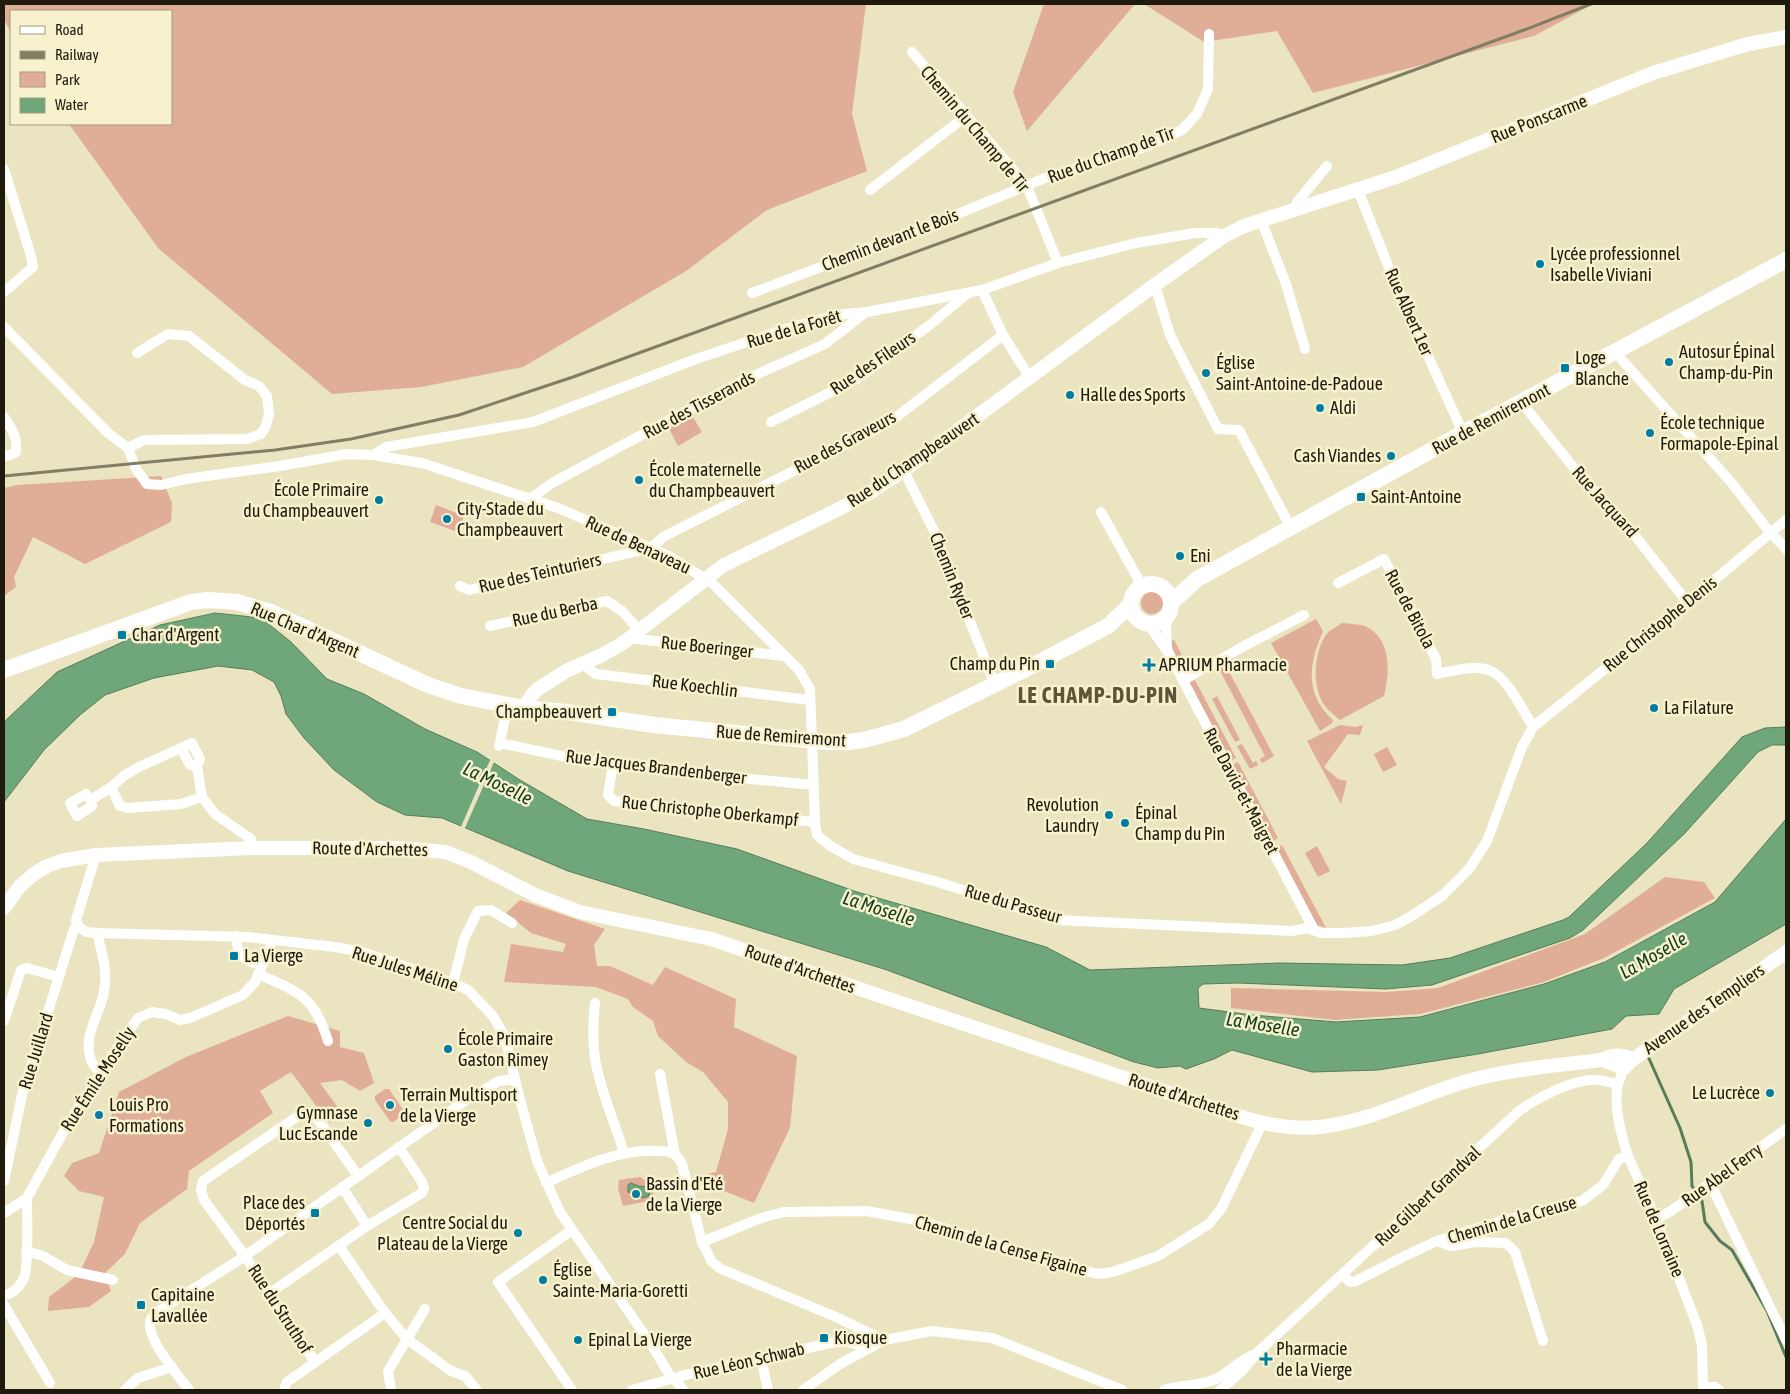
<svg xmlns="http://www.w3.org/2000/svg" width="1790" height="1394" font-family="'Asap Condensed',sans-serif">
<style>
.green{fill:#e0ad97}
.water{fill:#6fa67a;stroke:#577c5a}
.pier{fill:#ebe4c0}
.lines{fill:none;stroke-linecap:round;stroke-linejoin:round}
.stream{stroke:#577c5a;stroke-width:3}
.minor{stroke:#fff;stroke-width:10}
.tertiary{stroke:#fff;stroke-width:14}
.primary{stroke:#fff;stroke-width:16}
.rail{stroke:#827d65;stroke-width:3}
.poi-dot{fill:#007da3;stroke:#f8f1cd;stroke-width:2}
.labels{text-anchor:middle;stroke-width:5;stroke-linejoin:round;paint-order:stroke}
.street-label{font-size:18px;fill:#1e1b0e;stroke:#f8f1cd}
.poi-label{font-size:18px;fill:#1e1b0e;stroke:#f8f1cd;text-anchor:start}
.water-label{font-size:19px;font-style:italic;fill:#103a1d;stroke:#f8f1cd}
.district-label{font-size:22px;font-weight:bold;letter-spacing:1px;fill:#5c5636;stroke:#f8f1cd}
</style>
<rect width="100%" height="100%" fill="#ebe4c0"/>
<!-- green -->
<g class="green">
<polygon points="4,4 866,4 852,114 867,171 767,210 686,271 523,367 421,387 332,394 158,248 69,124 171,124 171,11 11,11 11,33 4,19"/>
<polygon points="1044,4 1135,4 1027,131 1013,92"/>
<polygon points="1144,4 1593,4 1534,36 1313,93 1277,31 1204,42"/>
<polygon points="691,414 702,432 678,446 668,427"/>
<polygon points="161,476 172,503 171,522 85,564 33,537 14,577 16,587 4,596 4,488 18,485"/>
<polygon points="436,505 464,516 458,532 430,522"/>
<circle cx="1152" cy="603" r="11"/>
<path d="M1316 619 1323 631C1309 663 1304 694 1333 720L1332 723 1320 731 1271 643Z"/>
<path d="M1342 623C1349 624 1359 624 1365 626 1392 639 1390 672 1384 696L1340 720C1334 715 1327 710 1323 703 1312 686 1314 651 1326 635 1329 630 1337 627 1342 623Z"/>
<polygon points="1169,640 1174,640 1190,671 1184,674"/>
<polygon points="1225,664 1274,756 1262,763 1260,759 1265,756 1218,667"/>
<polygon points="1195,680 1236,758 1230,761 1189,683"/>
<polygon points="1217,696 1240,740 1235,742 1212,699"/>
<polygon points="1340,725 1356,727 1363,725 1360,735 1348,734 1324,767 1338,779 1347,781 1341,804 1307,741"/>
<polygon points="1242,744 1253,763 1256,761 1258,765 1250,769 1237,746"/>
<polygon points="1387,747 1397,765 1383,772 1374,754"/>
<polygon points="1238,762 1278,838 1273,841 1233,765"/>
<polygon points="1282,845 1326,928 1317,925 1277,848"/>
<polygon points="1317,846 1330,871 1318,877 1305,853"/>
<polygon points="1665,877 1704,882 1715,898 1604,958 1544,982 1420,1014 1334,1020 1231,1008 1231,988 1386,992 1438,988 1585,934"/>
<polygon points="520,900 605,929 594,945 597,966 610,966 653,985 665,967 736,999 734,1027 797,1056 790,1128 754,1203 709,1185 708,1174 716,1172 728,1129 728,1102 703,1072 686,1062 658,1036 653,1021 633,1007 628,999 596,987 504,982 511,944 563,952 566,944 531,933 506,913"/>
<polygon points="288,1016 340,1031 340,1047 364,1053 374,1083 360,1091 342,1080 320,1083 342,1113 329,1123 291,1072 260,1091 273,1113 189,1171 187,1189 140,1223 125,1254 104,1274 111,1291 89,1307 48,1311 49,1297 79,1274 94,1242 104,1197 79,1191 64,1176 72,1163 99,1153 119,1092 186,1057"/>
<polygon points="385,1089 389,1089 404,1111 404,1114 393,1122 390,1121 375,1100 375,1096"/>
<polygon points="640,1177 650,1183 655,1200 623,1206 618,1188 619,1180"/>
</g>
<!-- water -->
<g class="water">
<polygon points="215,613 261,618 291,642 327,679 364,694 425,729 477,752 520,780 587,819 644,829 737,849 854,891 1046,947 1090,970 1279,963 1402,965 1450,958 1563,920 1569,917 1647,843 1742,737 1765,728 1786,727 1786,745 1772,745 1758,752 1685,833 1583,930 1570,938 1432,985 1386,989 1238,983 1203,984 1198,988 1199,1008 1252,1015 1336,1022 1420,1017 1544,984 1605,962 1715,902 1786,819 1786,924 1674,989 1659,1014 1626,1016 1612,1029 1478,1054 1378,1070 1312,1072 1232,1050 1214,1059 1186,1069 1180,1066 1158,1068 1134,1062 887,970 568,871 442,818 405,815 377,802 334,770 304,738 286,714 281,696 274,682 252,670 218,666 154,678 105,695 80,715 44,750 4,802 4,722 57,672 160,625"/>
<polygon points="631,1183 638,1186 647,1187 650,1190 649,1196 643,1198 628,1192 628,1185"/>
</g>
<!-- pier -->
<polygon class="pier" points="491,758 495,760 464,830 460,829"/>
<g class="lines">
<!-- stream -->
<polyline class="stream" points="1647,1054 1680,1128 1691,1162 1692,1186 1702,1201 1705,1222 1720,1241 1732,1250 1767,1311 1786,1357"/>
<!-- minor -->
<g class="minor">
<polyline points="912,52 1027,186 1058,263"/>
<polyline points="4,169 31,256 33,267 4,292"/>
<polyline points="870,190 966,116"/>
<polyline points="1358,190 1395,283 1463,433"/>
<polyline points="1295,210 1297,202 1327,166"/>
<polyline points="1261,220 1286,284 1305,349"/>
<polyline points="1152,287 1158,295 1170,335 1218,429 1239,430 1291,528"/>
<polyline points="982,290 1003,335 1030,378"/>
<polyline points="752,293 919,230 1045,178 1148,146 1182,130 1197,114 1208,89 1209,34"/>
<polyline points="4,327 108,433 128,448"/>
<polyline points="1616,352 1622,360 1731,482 1768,530 1786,549"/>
<polyline points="1522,403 1574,468 1636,537 1687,602"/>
<path d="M4 417C12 429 18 438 16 452L10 455 4 456"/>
<polyline points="771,422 857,379 931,324 968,293"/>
<polyline points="128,448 136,469 147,484 161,485 186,479 280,466 347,454 373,455 422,463 558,508 669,556 712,583 799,670 810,689 815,822 817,835 829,845 853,859 941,883 1056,920 1292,931 1308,928 1321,933 1344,933 1372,931 1395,925 1410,917 1442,896 1469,869 1487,841 1522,747 1533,727 1699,593 1786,520"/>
<polyline points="128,448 144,440 247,439 261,434 266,426 269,415 267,396 259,386 245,380 189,336 168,334 137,353"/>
<polyline points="373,455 386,447 533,422 696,359 789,328 836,315 867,312 982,290 1058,263 1136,243 1195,233 1217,233 1224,236"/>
<polyline points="904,471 935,533 995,685"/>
<polyline points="530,499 552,483 742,381 825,344 866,312"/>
<polyline points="1101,512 1142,586"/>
<path d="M1338 583 1384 559 1436 659 1437 674C1453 671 1476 664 1491 671 1508 678 1523 711 1533 727"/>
<polyline points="460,586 469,590 651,548 663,537 880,427 895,418 1003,335"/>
<polyline points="1148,624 1168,652 1314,930"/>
<polyline points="490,626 607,601 622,611 639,630"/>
<polyline points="628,638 785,656"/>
<polyline points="1167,648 1166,628 1169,612"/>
<polyline points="583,664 596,674 810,700"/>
<polyline points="1183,680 1246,645 1304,615"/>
<polyline points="500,743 580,760 698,774 814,785"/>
<polyline points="499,746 508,705"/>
<polyline points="181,748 141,766 125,775 111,787 120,806 128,808 181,804 202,797"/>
<polyline points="613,764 608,795 614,801 815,822"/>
<polyline points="197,766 190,765 181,748 192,743 200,759 197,766 202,797 215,814 251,839 252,848"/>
<polygon points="86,794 91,800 92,806 77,816 70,803"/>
<polyline points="91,800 111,787"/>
<polyline points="96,855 76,920 79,927 86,932 97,933 247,937 335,947 362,952 386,960 453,983 468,990 493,1016 505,1037 519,1096 537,1161 560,1212 653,1347 670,1376 678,1383 683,1390"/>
<path d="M97 933C102 953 108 972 104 992 100 1014 82 1037 91 1060 93 1065 97 1069 100 1073"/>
<path d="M236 936C238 953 237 957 254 963L266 958"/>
<path d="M258 974C299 992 314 996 328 1041"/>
<polyline points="453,983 464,939 478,911 491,910 512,923"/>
<path d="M595 1003C593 1023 592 1044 596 1064 602 1095 615 1123 624 1153"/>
<polyline points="4,1021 21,970 27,968 59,977"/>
<path d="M1624 1068C1622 1073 1620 1079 1618 1084 1613 1106 1621 1134 1628 1156L1656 1219 1697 1325 1702 1345 1703 1390"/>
<polyline points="660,1074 675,1155"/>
<polyline points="4,1181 22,1095 73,932 77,923"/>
<path d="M546 1183C581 1167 618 1149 657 1151 662 1151 668 1151 672 1153 677 1155 680 1160 682 1164L702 1242 712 1262 721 1269 836 1317 884 1340"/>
<polyline points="1710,1183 1786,1340"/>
<polyline points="342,1187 367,1226"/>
<polyline points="4,1213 27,1198 67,1125 117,1048 138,1018 152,1012 166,1014 180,1020 190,1018 243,995 255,982 270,948 272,940"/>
<polyline points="1656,1219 1671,1211 1786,1129"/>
<polyline points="572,1230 498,1282 572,1390"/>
<polyline points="1437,1241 1494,1223 1582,1201 1603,1185 1619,1159 1628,1156"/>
<polyline points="702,1242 761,1218 784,1212 867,1211 921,1221 1059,1264 1098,1274 1113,1272 1158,1256 1209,1224 1221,1209 1263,1122"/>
<polyline points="339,1246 385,1313 407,1339 451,1371 465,1376 477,1390"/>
<polyline points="26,1251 43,1256 67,1270 113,1280"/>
<polyline points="1343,1275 1350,1282 1354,1282 1407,1255 1437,1241 1451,1246 1476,1242 1506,1243 1515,1252 1543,1341"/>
<polyline points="270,1293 367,1226 422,1193 424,1188 422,1182 399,1147"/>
<path d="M4 1295C13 1294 20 1286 24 1278 29 1266 27 1214 27 1198"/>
<polyline points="4,1305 50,1383"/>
<polyline points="761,1358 768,1390"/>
<polyline points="315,1362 245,1256 204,1200 201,1190 203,1181 304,1112 312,1114 319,1121 358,1176"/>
<polyline points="1703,1387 1715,1387 1719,1390"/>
<polyline points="125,1390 138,1378 172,1367"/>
<path d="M189 1390C179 1376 143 1336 151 1319 153 1317 155 1315 156 1313L245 1256 469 1098 499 1081 515 1079"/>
<polyline points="284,1390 287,1382 385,1313"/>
<polyline points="391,1390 388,1371 425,1309"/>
<path d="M632 1390 685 1375 835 1342C847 1341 855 1342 865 1349"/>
<polyline points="803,1390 840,1364 884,1340 932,1331 992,1338 1122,1390"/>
<path d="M1164 1390C1181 1385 1200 1386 1216 1379 1229 1372 1239 1361 1253 1355"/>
<path d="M1220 1390 1241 1372 1258 1352 1519 1111C1539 1097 1574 1078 1599 1080 1605 1081 1612 1083 1618 1084"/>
</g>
<!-- tertiary -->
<g class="tertiary">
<polyline points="524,708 532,695 538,689 566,671 602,655 623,643 724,565 835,511 871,492 900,473 1152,287 1224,236 1244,226 1396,177 1653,73 1748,44 1786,37"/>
<path d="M4 908 20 886 34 874 47 866 61 861 96 855 252 848H401L445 852 471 862 535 895 580 912 711 939 1190 1100C1230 1113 1275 1132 1319 1127 1371 1122 1420 1094 1471 1080 1513 1069 1558 1065 1602 1060 1611 1055 1623 1053 1632 1060"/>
<polyline points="1602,1060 1624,1068 1632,1060 1666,1037 1786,952"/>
</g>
<!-- primary -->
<g class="primary">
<circle cx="1151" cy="604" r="20"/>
<polyline points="1171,603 1197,579 1463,433 1786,260"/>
<polyline points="4,670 191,602 208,600 237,602 271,612 428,685 461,696 524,708 567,712 654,725 827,742 848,742 864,740 904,729 1024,670 1108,626 1131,604"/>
</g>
<!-- rail -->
<polyline class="rail" points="4,476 275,450 351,439 459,415 573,377 1524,30 1591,4"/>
</g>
<!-- markers -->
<g class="poi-dot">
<circle cx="1540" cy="264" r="5"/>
<circle cx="1669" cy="362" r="5"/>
<rect x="1560" y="363" width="10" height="10" rx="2.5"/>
<circle cx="1206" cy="373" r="5"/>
<circle cx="1070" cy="395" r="5"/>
<circle cx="1320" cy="408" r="5"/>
<circle cx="1650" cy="433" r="5"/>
<circle cx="1391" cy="456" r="5"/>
<circle cx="639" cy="480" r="5"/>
<rect x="1356" y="492" width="10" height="10" rx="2.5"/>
<circle cx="379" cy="500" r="5"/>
<circle cx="447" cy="519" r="5"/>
<circle cx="1180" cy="556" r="5"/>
<rect x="117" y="630" width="10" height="10" rx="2.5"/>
<rect x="1045" y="659" width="10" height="10" rx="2.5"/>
<path d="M1146.5 657.5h5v5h5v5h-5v5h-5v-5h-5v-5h5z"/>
<circle cx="1654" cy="708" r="5"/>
<rect x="607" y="707" width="10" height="10" rx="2.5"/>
<circle cx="1109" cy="815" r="5"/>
<circle cx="1125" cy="823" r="5"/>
<rect x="229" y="951" width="10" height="10" rx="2.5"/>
<circle cx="448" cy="1049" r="5"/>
<circle cx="1770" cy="1093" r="5"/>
<circle cx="390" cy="1105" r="5"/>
<circle cx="99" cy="1115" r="5"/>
<circle cx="368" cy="1123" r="5"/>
<circle cx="636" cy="1194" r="5"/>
<rect x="310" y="1208" width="10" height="10" rx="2.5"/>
<circle cx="518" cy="1233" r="5"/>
<circle cx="543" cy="1280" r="5"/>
<rect x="136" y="1300" width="10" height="10" rx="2.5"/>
<rect x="819" y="1333" width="10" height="10" rx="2.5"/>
<circle cx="578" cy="1340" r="5"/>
<path d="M1263.5 1351.5h5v5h5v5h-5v5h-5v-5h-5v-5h5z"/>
</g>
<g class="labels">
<!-- street labels -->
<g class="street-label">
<text transform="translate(1539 119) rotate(-22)" y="6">Rue Ponscarme</text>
<text transform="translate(975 129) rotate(50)" y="6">Chemin du Champ de Tir</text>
<text transform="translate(1111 155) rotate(-20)" y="6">Rue du Champ de Tir</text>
<text transform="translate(890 240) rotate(-21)" y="6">Chemin devant le Bois</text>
<text transform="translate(1409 312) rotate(66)" y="6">Rue Albert 1er</text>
<text transform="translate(794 329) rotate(-16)" y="6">Rue de la Forêt</text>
<text transform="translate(873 363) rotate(-34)" y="6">Rue des Fileurs</text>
<text transform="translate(699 405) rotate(-28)" y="6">Rue des Tisserands</text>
<text transform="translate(1491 419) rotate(-28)" y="6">Rue de Remiremont</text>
<text transform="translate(845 442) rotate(-28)" y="6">Rue des Graveurs</text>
<text transform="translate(913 460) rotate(-34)" y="6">Rue du Champbeauvert</text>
<text transform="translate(1605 502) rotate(48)" y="6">Rue Jacquard</text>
<text transform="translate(638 545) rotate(25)" y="6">Rue de Benaveau</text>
<text transform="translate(540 573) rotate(-13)" y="6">Rue des Teinturiers</text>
<text transform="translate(952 576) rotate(68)" y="6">Chemin Ryder</text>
<text transform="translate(1410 609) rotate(62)" y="6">Rue de Bitola</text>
<text transform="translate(555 612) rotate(-12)" y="6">Rue du Berba</text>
<text transform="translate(1660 624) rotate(-39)" y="6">Rue Christophe Denis</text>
<text transform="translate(305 630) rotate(23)" y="6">Rue Char d'Argent</text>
<text transform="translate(707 647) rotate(6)" y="6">Rue Boeringer</text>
<text transform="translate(695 686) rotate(7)" y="6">Rue Koechlin</text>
<text transform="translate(781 736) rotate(4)" y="6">Rue de Remiremont</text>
<text transform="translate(656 767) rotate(7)" y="6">Rue Jacques Brandenberger</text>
<text transform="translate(1241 791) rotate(62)" y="6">Rue David-et-Maigret</text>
<text transform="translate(710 811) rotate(6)" y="6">Rue Christophe Oberkampf</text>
<text transform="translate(370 849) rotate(1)" y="6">Route d'Archettes</text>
<text transform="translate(1013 904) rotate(16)" y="6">Rue du Passeur</text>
<text transform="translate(405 969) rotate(18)" y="6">Rue Jules Méline</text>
<text transform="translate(800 969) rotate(19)" y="6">Route d'Archettes</text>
<text transform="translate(1704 1009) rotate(-35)" y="6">Avenue des Templiers</text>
<text transform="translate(36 1051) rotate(-73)" y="6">Rue Juillard</text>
<text transform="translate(98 1079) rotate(-57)" y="6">Rue Émile Moselly</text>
<text transform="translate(1184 1097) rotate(18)" y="6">Route d'Archettes</text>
<text transform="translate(1722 1175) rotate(-36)" y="6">Rue Abel Ferry</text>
<text transform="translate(1428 1196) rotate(-43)" y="6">Rue Gilbert Grandval</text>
<text transform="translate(1512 1220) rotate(-16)" y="6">Chemin de la Creuse</text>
<text transform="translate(1659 1229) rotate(67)" y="6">Rue de Lorraine</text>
<text transform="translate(1001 1246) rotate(16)" y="6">Chemin de la Cense Figaine</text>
<text transform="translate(280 1309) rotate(57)" y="6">Rue du Struthof</text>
<text transform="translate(749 1361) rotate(-13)" y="6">Rue Léon Schwab</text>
</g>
<!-- poi labels -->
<g class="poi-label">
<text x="1550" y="260">Lycée professionnel<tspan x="1550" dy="21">Isabelle Viviani</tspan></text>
<text x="1679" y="358">Autosur Épinal<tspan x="1679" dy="21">Champ-du-Pin</tspan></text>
<text x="1575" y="364">Loge<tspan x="1575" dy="21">Blanche</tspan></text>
<text x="1216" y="369">Église<tspan x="1216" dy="21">Saint-Antoine-de-Padoue</tspan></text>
<text x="1080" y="401">Halle des Sports</text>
<text x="1330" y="414">Aldi</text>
<text x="1660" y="429">École technique<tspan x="1660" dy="21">Formapole-Epinal</tspan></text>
<text x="1381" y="462" text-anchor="end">Cash Viandes</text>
<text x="649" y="476">École maternelle<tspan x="649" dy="21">du Champbeauvert</tspan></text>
<text x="369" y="496" text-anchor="end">École Primaire<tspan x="369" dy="21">du Champbeauvert</tspan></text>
<text x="1371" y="503">Saint-Antoine</text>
<text x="457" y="515">City-Stade du<tspan x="457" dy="21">Champbeauvert</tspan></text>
<text x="1190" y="562">Eni</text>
<text x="132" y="641">Char d'Argent</text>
<text x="1040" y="670" text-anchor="end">Champ du Pin</text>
<text x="1159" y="671">APRIUM Pharmacie</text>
<text x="1664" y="714">La Filature</text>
<text x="602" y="718" text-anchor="end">Champbeauvert</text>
<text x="1099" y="811" text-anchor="end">Revolution<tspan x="1099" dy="21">Laundry</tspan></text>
<text x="1135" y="819">Épinal<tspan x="1135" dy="21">Champ du Pin</tspan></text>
<text x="244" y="962">La Vierge</text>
<text x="458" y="1045">École Primaire<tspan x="458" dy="21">Gaston Rimey</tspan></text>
<text x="1760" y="1099" text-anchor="end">Le Lucrèce</text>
<text x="400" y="1101">Terrain Multisport<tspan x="400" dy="21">de la Vierge</tspan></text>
<text x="109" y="1111">Louis Pro<tspan x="109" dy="21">Formations</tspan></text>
<text x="358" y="1119" text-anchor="end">Gymnase<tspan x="358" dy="21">Luc Escande</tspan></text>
<text x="646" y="1190">Bassin d'Eté<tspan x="646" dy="21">de la Vierge</tspan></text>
<text x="305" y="1209" text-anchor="end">Place des<tspan x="305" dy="21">Déportés</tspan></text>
<text x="508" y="1229" text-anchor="end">Centre Social du<tspan x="508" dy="21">Plateau de la Vierge</tspan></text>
<text x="553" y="1276">Église<tspan x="553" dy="21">Sainte-Maria-Goretti</tspan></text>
<text x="151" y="1301">Capitaine<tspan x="151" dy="21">Lavallée</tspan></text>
<text x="834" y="1344">Kiosque</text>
<text x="588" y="1346">Epinal La Vierge</text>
<text x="1276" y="1355">Pharmacie<tspan x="1276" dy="21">de la Vierge</tspan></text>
</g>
<!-- water labels -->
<g class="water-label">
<text transform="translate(498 783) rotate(26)" y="7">La Moselle</text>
<text transform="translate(879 908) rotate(18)" y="7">La Moselle</text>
<text transform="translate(1653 955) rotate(-30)" y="7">La Moselle</text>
<text transform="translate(1263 1024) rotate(9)" y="7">La Moselle</text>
</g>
<!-- district labels -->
<g class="district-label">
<text x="1098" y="703">LE CHAMP-DU-PIN</text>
</g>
</g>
<!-- border -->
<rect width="1790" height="1394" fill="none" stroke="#1e1b0e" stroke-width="10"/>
<!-- legend -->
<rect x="10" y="10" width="162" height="115" fill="#f8f1cd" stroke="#a19b81"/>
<rect x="20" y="26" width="25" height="8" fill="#ffffff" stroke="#a19b81"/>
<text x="55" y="35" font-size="15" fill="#1e1b0e">Road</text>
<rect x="20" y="51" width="25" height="8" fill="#827d65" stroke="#a19b81"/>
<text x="55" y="60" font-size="15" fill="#1e1b0e">Railway</text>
<rect x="20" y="72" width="25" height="15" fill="#e0ad97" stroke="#a19b81"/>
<text x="55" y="85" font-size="15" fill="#1e1b0e">Park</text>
<rect x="20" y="98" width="25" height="15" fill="#6fa67a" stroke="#a19b81"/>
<text x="55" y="110" font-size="15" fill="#1e1b0e">Water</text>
</svg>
